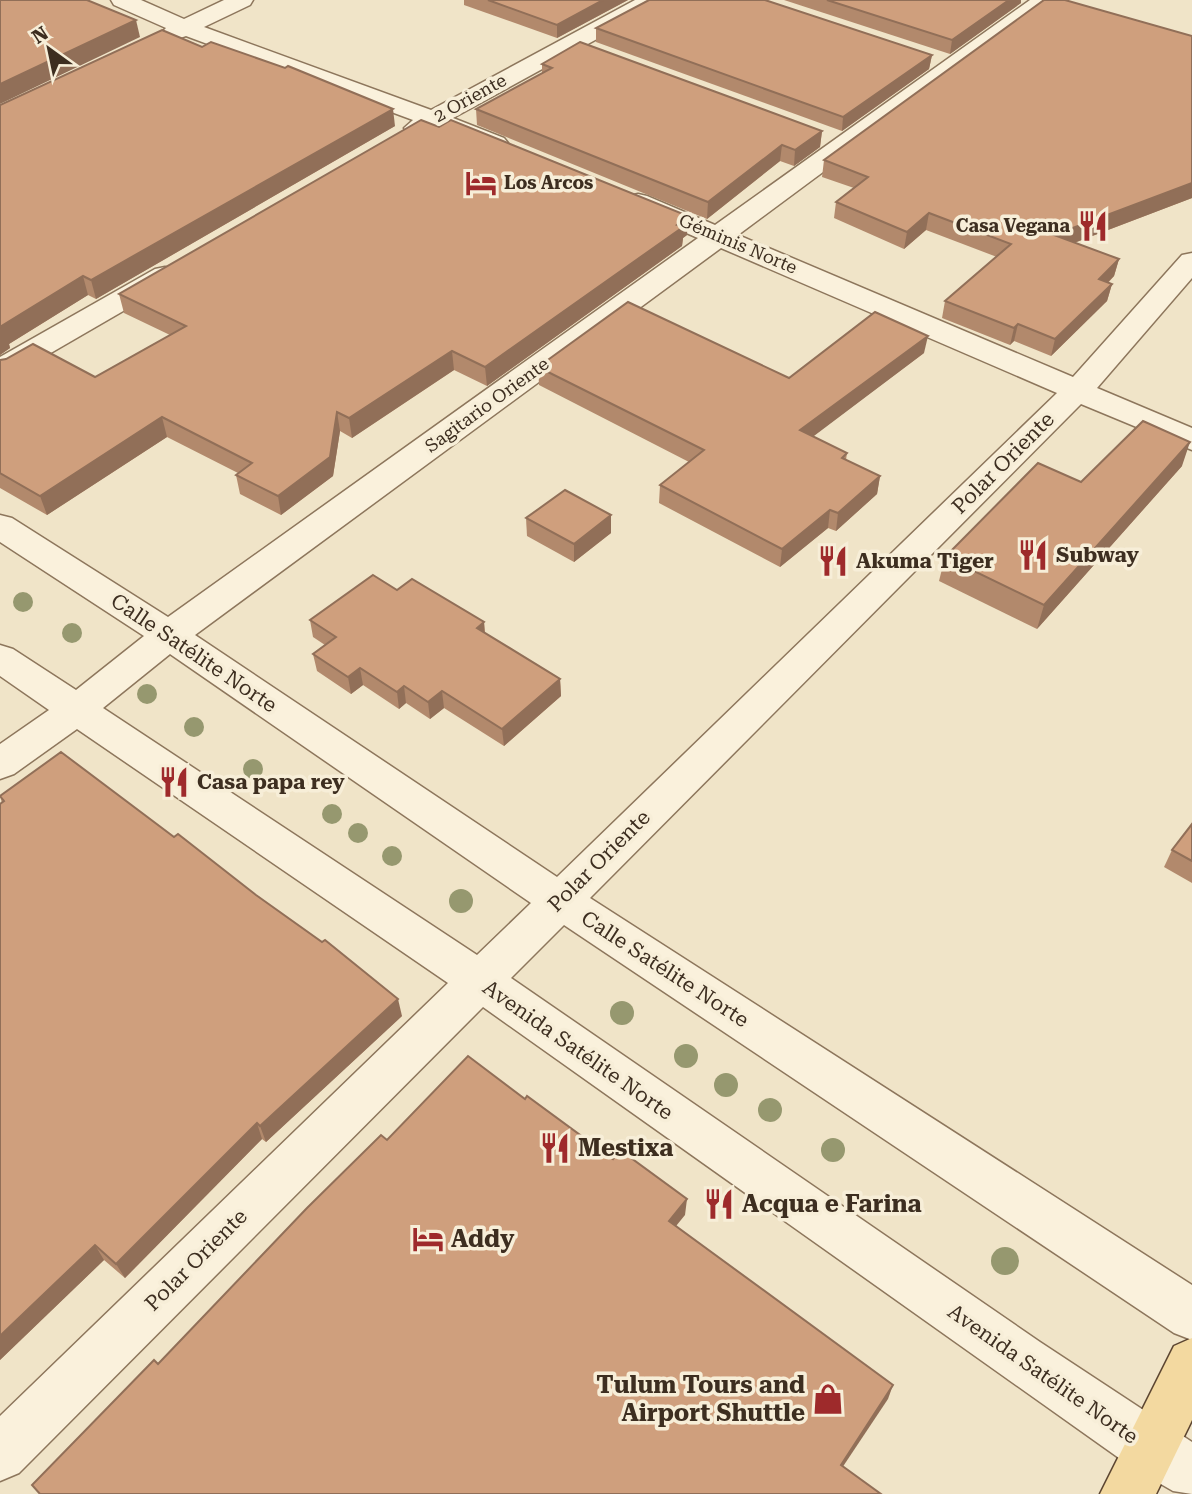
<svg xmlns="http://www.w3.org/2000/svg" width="1192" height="1494" font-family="'Roboto Serif',serif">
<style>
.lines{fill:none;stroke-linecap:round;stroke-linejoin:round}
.minor-casing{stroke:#8d765c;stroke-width:3}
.primary-casing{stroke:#5b4430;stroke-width:3}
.minor{fill:#faf1dc;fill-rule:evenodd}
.primary{fill:#f3d9a0;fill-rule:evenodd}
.tree{fill:#96986f}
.wall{fill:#b2896c}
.shaded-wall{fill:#916f58}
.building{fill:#cf9f7d;stroke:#916f58;stroke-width:2}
.labels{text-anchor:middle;stroke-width:7;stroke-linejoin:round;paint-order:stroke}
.far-street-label{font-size:18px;fill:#3d2e20;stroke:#f7eed8}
.far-poi-label{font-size:18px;font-weight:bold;fill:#3d2e20;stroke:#f7eed8;text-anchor:start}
.street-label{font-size:21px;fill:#3d2e20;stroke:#f7eed8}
.poi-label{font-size:21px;font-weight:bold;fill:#3d2e20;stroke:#f7eed8;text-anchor:start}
.near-poi-label{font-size:24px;font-weight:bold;fill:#3d2e20;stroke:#f7eed8;text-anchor:start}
</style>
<rect width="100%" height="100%" fill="#f0e4c8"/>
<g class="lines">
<defs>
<g id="minor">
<polygon points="111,0 141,0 184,19 224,0 253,0 250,5 204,27 431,110 635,0 662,0 659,5 453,118 504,138 508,143 504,148 495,151 434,128 416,135 407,133 404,128 413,120 186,36 171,41 163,39 160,34 166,28 114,5"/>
<path d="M1030 0H1055L738 235 1073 377 1182 255 1192 253V278L1097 388 1192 428V450L1081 404 590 898 1192 1285V1340L1174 1333 564 925 511 978 1040 1342 1192 1442V1494L1173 1491 1133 1468 483 1007 19 1473 0 1481V1416L448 983 77 729 14 774 0 779V744L49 710 0 676V645L13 649 76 690 144 636 0 542V515L12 518 168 617 698 238 629 208 625 202 629 196 638 194 647 196 715 225ZM721 248 1057 393 557 877 195 635ZM170 654 531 903 477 955 103 708Z"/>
<polygon points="165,267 175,269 179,275 175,281 11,376 0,379 0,357 155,269"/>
</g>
<polygon id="primary" points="1192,1338 1192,1420 1156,1494 1100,1494 1174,1346"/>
</defs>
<!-- minor casing -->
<use href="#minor" class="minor-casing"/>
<!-- primary casing -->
<use href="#primary" class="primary-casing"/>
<!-- minor -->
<use href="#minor" class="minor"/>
<!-- primary -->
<use href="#primary" class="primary"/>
</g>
<!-- trees -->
<g class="tree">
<circle cx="23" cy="602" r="10"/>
<circle cx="72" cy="633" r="10"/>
<circle cx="147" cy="694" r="10"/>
<circle cx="194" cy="727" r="10"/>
<circle cx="253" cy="769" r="10"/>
<circle cx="332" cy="814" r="10"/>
<circle cx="358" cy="833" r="10"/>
<circle cx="392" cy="856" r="10"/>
<circle cx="461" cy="901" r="12"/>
<circle cx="622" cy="1013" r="12"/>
<circle cx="686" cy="1056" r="12"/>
<circle cx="726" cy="1085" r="12"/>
<circle cx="770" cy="1110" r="12"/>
<circle cx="833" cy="1150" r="12"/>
<circle cx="1005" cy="1261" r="14"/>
</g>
<!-- wall -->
<g class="wall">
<polygon points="464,0 628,0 557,38 464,5"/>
<polygon points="784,0 1021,0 1021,3 950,54"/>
<polygon points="596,28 932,55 929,69 842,131 596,42"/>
<polygon points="542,64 822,131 820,147 794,166 780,161 707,219 477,125 476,109 542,73"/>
<polygon points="0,105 395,126 96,299 88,295 9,344 10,348 0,355"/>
<polygon points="824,160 1192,198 1074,243 1119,259 1114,276 1108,283 1112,284 1107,301 1051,356 1014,341 1010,345 942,318 945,301 997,257 926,230 904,249 834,218 836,202 854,188 822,177"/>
<polygon points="687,235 683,238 682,246 487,386 454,370 352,438 340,431 333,476 281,515 240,494 236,475 238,473 167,437 47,515 0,488 0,360 95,377 170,335 124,313 119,294"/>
<polygon points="924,353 813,436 847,453 846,460 880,476 877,494 836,531 828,528 780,567 659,503 660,485 689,462 539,385 538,367 789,378"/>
<polygon points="1182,466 1037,629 939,581 945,557 1081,482"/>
<polygon points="611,515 611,533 574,562 527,536 526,518"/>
<polygon points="397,590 484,622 485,633 560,679 561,696 504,746 444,708 430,719 406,703 399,709 363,685 351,694 317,671 313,654 325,645 313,637 310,620"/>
<polygon points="0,796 402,1016 266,1142 262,1139 125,1278 104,1260 0,1360 0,804 2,803"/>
<polygon points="1192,824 1192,883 1164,867 1172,850"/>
</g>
<!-- shaded-wall -->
<g class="shaded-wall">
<polygon points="603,0 628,0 557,38 557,25"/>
<polygon points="1009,0 1021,0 1021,3 950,54 952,40"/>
<polygon points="136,20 140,37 0,104 0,84"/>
<polygon points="932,55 929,69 842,131 843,117"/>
<polygon points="393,109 395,126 96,299 91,280"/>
<polygon points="822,131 820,147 794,166 795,150"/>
<polygon points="782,145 780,161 707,219 708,202"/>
<polygon points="1192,183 1192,198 1050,252 1054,235"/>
<polygon points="929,213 926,230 904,249 907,232"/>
<polygon points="688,216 687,235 683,238 682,246 487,386 485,367"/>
<polygon points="1119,259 1114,276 1094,296 1099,279"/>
<polygon points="83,276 88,295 9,344 10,348 0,355 0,327"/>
<polygon points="1112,284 1107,301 1051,356 1055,339"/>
<polygon points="1018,324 1014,341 1010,345 1014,328"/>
<polygon points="928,336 924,353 798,448 800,430"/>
<polygon points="452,351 454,370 352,438 349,418"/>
<polygon points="337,412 340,431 333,476 281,515 278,496"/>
<polygon points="162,417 167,437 47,515 40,496"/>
<polygon points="1190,442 1182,466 1037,629 1044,605"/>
<polygon points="880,476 877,494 836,531 838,513"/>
<polygon points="830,510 828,528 780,567 782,549"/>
<polygon points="611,515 611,533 574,562 574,544"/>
<polygon points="484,622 485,639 477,628"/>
<polygon points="360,668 363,685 351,694 348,677"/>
<polygon points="560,679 561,696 504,746 502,729"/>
<polygon points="404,686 406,703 399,709 397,692"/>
<polygon points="442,691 444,708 430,719 428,702"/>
<polygon points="398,999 402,1016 266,1142 260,1126"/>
<polygon points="257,1123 262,1139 125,1278 116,1264"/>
<polygon points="687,1199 685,1215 668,1236 669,1221"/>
<polygon points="95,1245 104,1260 0,1360 0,1336"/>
<polygon points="893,1385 888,1399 836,1477 841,1465"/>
</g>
<!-- building -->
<g class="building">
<polygon points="0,0 87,0 136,20 0,84"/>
<polygon points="488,0 603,0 557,25"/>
<polygon points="649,0 765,0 932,55 843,117 596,28"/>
<polygon points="827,0 1009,0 952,40"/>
<polygon points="1044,0 1065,0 1192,36 1192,183 1054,235 1119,259 1099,279 1112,284 1055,339 1018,324 1014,328 945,301 1011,244 929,213 907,232 836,202 868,177 824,160"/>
<polygon points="162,30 202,47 211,42 285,68 288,66 393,109 91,280 83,276 0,327 0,105"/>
<polygon points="580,42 822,131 795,150 782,145 708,202 476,109 552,68 542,64"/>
<polygon points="421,120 439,127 451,120 688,216 677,225 683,227 485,367 452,351 349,418 337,412 330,457 278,496 236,475 252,463 162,417 40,496 0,473 0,360 6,359 33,344 95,377 186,326 119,294"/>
<polygon points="628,302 789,378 875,312 928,336 800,430 847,453 842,458 880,476 838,513 830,510 782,549 660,485 704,450 538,367"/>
<polygon points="1143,421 1190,442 1044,605 945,557 1038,463 1081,482"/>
<polygon points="565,490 611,515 574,544 526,518"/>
<polygon points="373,575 397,590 412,579 484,622 477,628 560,679 502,729 442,691 428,702 404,686 397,692 360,668 348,677 313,654 336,637 310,620"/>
<polygon points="61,752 174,837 178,834 256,895 322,942 325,940 398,999 260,1126 257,1123 116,1264 95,1245 0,1336 0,804 4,801 0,796"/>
<polygon points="1192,824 1192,861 1172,850"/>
<polygon points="468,1056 525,1099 527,1096 613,1159 620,1150 687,1199 669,1221 893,1385 841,1465 881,1494 40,1494 32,1485 154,1360 158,1364 307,1208 381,1135 387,1140"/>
</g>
<!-- icons -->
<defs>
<symbol id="hotel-bare" viewBox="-9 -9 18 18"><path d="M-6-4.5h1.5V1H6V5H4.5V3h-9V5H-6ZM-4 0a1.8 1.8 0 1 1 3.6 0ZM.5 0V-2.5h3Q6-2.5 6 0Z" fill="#9e2a2b" stroke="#f7eed8" stroke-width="2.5" paint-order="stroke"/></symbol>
<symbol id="restaurant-bare" viewBox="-9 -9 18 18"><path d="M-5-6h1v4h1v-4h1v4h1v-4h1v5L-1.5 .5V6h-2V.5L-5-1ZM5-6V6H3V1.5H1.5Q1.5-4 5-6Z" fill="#9e2a2b" stroke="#f7eed8" stroke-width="2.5" paint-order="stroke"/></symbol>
<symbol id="shop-bare" viewBox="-9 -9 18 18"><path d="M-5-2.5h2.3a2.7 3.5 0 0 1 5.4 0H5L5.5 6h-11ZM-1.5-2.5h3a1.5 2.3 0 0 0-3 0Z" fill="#9e2a2b" stroke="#f7eed8" stroke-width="2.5" paint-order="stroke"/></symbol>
</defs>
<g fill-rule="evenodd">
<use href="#hotel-bare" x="459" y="161" width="44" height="44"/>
<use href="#restaurant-bare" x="1071" y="204" width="44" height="44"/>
<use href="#restaurant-bare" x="1011" y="533" width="44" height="44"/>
<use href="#restaurant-bare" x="811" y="539" width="44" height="44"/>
<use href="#restaurant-bare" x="152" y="760" width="44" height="44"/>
<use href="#restaurant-bare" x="533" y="1126" width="44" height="44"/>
<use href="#restaurant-bare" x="697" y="1182" width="44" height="44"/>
<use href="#hotel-bare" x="406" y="1217" width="44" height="44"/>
<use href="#shop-bare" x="806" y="1377" width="44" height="44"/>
</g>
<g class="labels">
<!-- far-street labels -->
<g class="far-street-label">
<text transform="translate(470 98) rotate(-29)" y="6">2 Oriente</text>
<text transform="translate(738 244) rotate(23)" y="6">Géminis Norte</text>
<text transform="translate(487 405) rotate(-36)" y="6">Sagitario Oriente</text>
</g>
<!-- far-poi labels -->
<g class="far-poi-label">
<text x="504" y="189">Los Arcos</text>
<text x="1070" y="232" text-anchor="end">Casa Vegana</text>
</g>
<!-- street labels -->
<g class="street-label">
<text transform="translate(1003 463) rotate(-45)" y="7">Polar Oriente</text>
<text transform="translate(194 653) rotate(34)" y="7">Calle Satélite Norte</text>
<text transform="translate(599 861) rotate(-45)" y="7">Polar Oriente</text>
<text transform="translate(665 969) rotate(33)" y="7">Calle Satélite Norte</text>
<text transform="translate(578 1050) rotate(35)" y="7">Avenida Satélite Norte</text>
<text transform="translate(196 1260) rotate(-45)" y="7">Polar Oriente</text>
<text transform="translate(1043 1374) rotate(35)" y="7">Avenida Satélite Norte</text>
</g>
<!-- poi labels -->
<g class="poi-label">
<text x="1056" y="562">Subway</text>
<text x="856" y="568">Akuma Tiger</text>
<text x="197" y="789">Casa papa rey</text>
</g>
<!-- near-poi labels -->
<g class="near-poi-label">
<text x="578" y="1156">Mestixa</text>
<text x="742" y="1212">Acqua e Farina</text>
<text x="451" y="1247">Addy</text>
<text x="805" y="1393" text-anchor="end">Tulum Tours and<tspan x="805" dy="28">Airport Shuttle</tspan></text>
</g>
</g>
<!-- north arrow -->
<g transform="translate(49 49) rotate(327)" stroke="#f7eed8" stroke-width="5" paint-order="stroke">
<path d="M0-5L12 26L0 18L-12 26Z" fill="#3d2e20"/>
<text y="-10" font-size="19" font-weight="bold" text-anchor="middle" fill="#3d2e20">N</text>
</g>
</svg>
